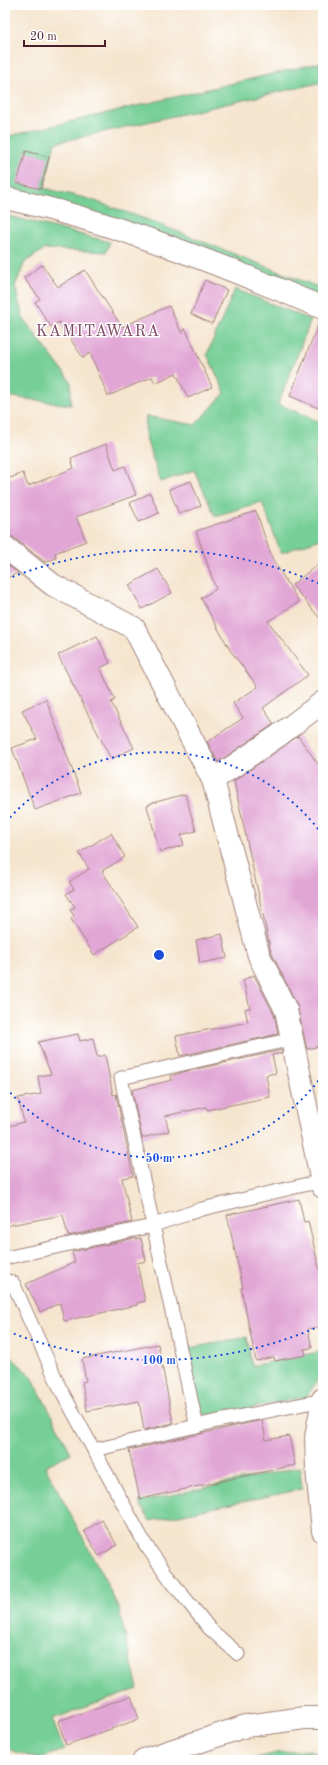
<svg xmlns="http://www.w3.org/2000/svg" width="328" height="1765" font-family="'Old Standard TT',serif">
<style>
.green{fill:#76cf96;stroke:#607760}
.building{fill:#e1a6d5}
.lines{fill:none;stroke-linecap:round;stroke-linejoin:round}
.lane-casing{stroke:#a0827c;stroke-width:15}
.street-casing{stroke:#a0827c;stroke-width:24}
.secondary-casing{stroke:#a0827c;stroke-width:24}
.lane{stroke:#fff;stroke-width:13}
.street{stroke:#fff;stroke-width:22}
.secondary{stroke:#fff;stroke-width:22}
.ring{fill:none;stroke:#1d4ed8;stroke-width:2;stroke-dasharray:2 4}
.labels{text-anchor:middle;stroke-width:3;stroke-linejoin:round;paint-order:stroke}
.quarter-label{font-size:16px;letter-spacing:1px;fill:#7f4e66;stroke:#fff}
.centre{fill:#1d4ed8;stroke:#fff;stroke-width:2}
.ring-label{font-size:12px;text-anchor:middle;font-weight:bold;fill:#1d4ed8;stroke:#fff;stroke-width:3;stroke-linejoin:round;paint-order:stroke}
</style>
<rect width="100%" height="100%" fill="#fff"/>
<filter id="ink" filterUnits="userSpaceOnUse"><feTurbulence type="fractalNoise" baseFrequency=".025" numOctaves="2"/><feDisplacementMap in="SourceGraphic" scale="8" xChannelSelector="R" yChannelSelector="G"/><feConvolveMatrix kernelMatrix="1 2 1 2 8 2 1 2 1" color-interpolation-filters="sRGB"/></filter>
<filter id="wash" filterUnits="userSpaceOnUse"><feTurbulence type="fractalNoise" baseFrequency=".012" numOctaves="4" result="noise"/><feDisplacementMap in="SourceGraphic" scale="16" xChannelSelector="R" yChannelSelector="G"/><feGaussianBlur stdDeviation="0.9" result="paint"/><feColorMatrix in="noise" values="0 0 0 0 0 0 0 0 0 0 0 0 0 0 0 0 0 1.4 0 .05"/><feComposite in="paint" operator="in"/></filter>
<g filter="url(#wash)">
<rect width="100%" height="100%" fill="#f5e5ce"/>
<!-- green -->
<g class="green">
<polygon points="323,62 323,82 55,143 44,188 89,199 148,220 323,289 323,298 5,190 5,137"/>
<polygon points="5,215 110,242 106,252 45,249 25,262 15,286 23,318 71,382 71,405 5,396"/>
<polygon points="235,289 311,320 278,404 323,423 323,451 315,449 323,538 281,553 262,502 215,516 194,470 161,482 148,445 145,431 146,416 195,425 225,393 207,354"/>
<polygon points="247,1337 252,1366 323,1351 323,1373 306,1397 207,1417 198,1409 185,1349"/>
<polygon points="6,1352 32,1377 71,1453 45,1466 104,1578 119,1609 138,1689 52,1719 64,1750 38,1759 5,1748 5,1353"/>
<polygon points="300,1467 302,1489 150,1521 139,1502"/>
<polygon points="310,1750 323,1757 323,1760 247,1760 277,1753"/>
</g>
<g id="blocks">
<!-- building -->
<g class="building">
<polygon points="26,151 49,157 41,189 17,183"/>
<polygon points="42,265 58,287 85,270 122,327 169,306 182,334 185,328 212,387 188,398 176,373 155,383 152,377 108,396 90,353 83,358 59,322 51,327 35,302 40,299 24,278"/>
<polygon points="205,280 227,290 212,324 191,314"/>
<polygon points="320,320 323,320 323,410 290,396"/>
<polygon points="106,444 115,470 125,466 136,495 76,517 86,541 55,553 56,558 45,562 13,537 5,535 5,480 23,473 28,486 74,468 71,458"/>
<polygon points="191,481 201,506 179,514 169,489"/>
<polygon points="150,493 159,513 139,522 130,503"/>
<polygon points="256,511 272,558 299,602 268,621 308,675 263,708 274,724 218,762 207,742 243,718 233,703 258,687 230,650 201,598 216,589 196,531"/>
<polygon points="323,560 323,622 292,585"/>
<polygon points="5,563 18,573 5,579"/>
<polygon points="158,569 172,593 142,609 129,585"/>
<polygon points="97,636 110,663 100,668 115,700 111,702 134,748 111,759 58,655"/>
<polygon points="46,699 81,793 35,810 12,748 37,739 22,710"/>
<polygon points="298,736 323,771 323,1045 307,1049 297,1005 271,952 234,781"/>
<polygon points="185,794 196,831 181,835 184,845 160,852 147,806 150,805 149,804"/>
<polygon points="111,833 125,857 102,871 138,927 94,955 71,919 74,916 70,910 75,907 66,894 74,889 69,882 89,869 79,853"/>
<polygon points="222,934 227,958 200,963 196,940"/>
<polygon points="254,975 274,1014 278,1034 180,1056 176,1036 248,1022 245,1009 250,1008 243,980"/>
<polygon points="78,1034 80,1041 93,1038 97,1057 105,1055 113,1095 116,1094 133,1176 122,1178 132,1222 68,1236 63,1215 5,1226 5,1127 24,1122 18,1098 41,1094 38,1076 51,1074 38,1042"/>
<polygon points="282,1050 282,1053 272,1055 276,1073 266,1075 270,1097 207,1110 206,1107 165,1116 169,1131 142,1138 132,1090 172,1080 171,1076 183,1072"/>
<polygon points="299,1199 304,1222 308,1221 323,1285 323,1326 308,1329 312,1348 304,1349 306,1355 275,1361 274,1357 256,1361 241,1288 243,1288 227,1215"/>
<polygon points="135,1238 135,1239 141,1238 146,1261 137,1263 145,1301 137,1303 137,1305 64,1321 60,1303 40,1312 26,1284 75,1262 72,1252"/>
<polygon points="158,1344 173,1423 144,1430 139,1401 87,1411 82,1382 86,1381 82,1359"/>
<polygon points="262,1420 266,1440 289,1436 295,1465 140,1499 129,1450"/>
<polygon points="102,1520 117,1545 99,1556 84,1531"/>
<polygon points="131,1696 139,1719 66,1745 58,1721"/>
</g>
</g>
</g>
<g filter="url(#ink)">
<use href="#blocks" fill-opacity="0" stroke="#a0827c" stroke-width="1"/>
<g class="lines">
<defs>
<g id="lane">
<polyline points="5,1258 148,1227 202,1209 308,1184 323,1183"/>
<polyline points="5,1280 13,1283 60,1388 145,1544 172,1582 210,1629 238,1654"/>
<polyline points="197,1427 121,1078 292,1039"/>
<polyline points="94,1450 213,1422 323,1400"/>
</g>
<g id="street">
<path d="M5 198C115 222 219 264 323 308"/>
<polyline points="5,547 53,585 134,628 213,780 259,956 286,1010 323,1187"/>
<polyline points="213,780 278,736 323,702"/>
<polyline points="323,1399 316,1437 317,1469 323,1531"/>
</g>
<polyline id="secondary" points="144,1760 246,1726 304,1718 323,1718"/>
</defs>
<!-- lane casing -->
<use href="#lane" class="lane-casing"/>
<!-- street casing -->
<use href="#street" class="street-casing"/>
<!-- secondary casing -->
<use href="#secondary" class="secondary-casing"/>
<!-- lane -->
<use href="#lane" class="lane"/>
<!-- street -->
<use href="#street" class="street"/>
<!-- secondary -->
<use href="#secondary" class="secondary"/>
</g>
</g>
<!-- distance rings -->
<g class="ring">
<path d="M322 1076A203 203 0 0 1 6 1088M6 822A203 203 0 0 1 322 834"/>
<path d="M320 1326A405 405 0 0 1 7 1331M7 579A405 405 0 0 1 320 584"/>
</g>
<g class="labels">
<!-- quarter labels -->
<g class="quarter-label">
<text x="98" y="336">KAMITAWARA</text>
</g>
</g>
<circle cx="159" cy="955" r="6" class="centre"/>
<g class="ring-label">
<text x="159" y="1162">50 m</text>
<text x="159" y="1364">100 m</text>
</g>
<!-- margin -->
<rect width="328" height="1765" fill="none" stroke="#fff" stroke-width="20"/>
<!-- scale -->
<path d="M24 40v6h81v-6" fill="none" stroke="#4a1f2b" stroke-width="2"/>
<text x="30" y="40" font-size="12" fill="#4a1f2b" stroke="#ffffff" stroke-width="3" paint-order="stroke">20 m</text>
</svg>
